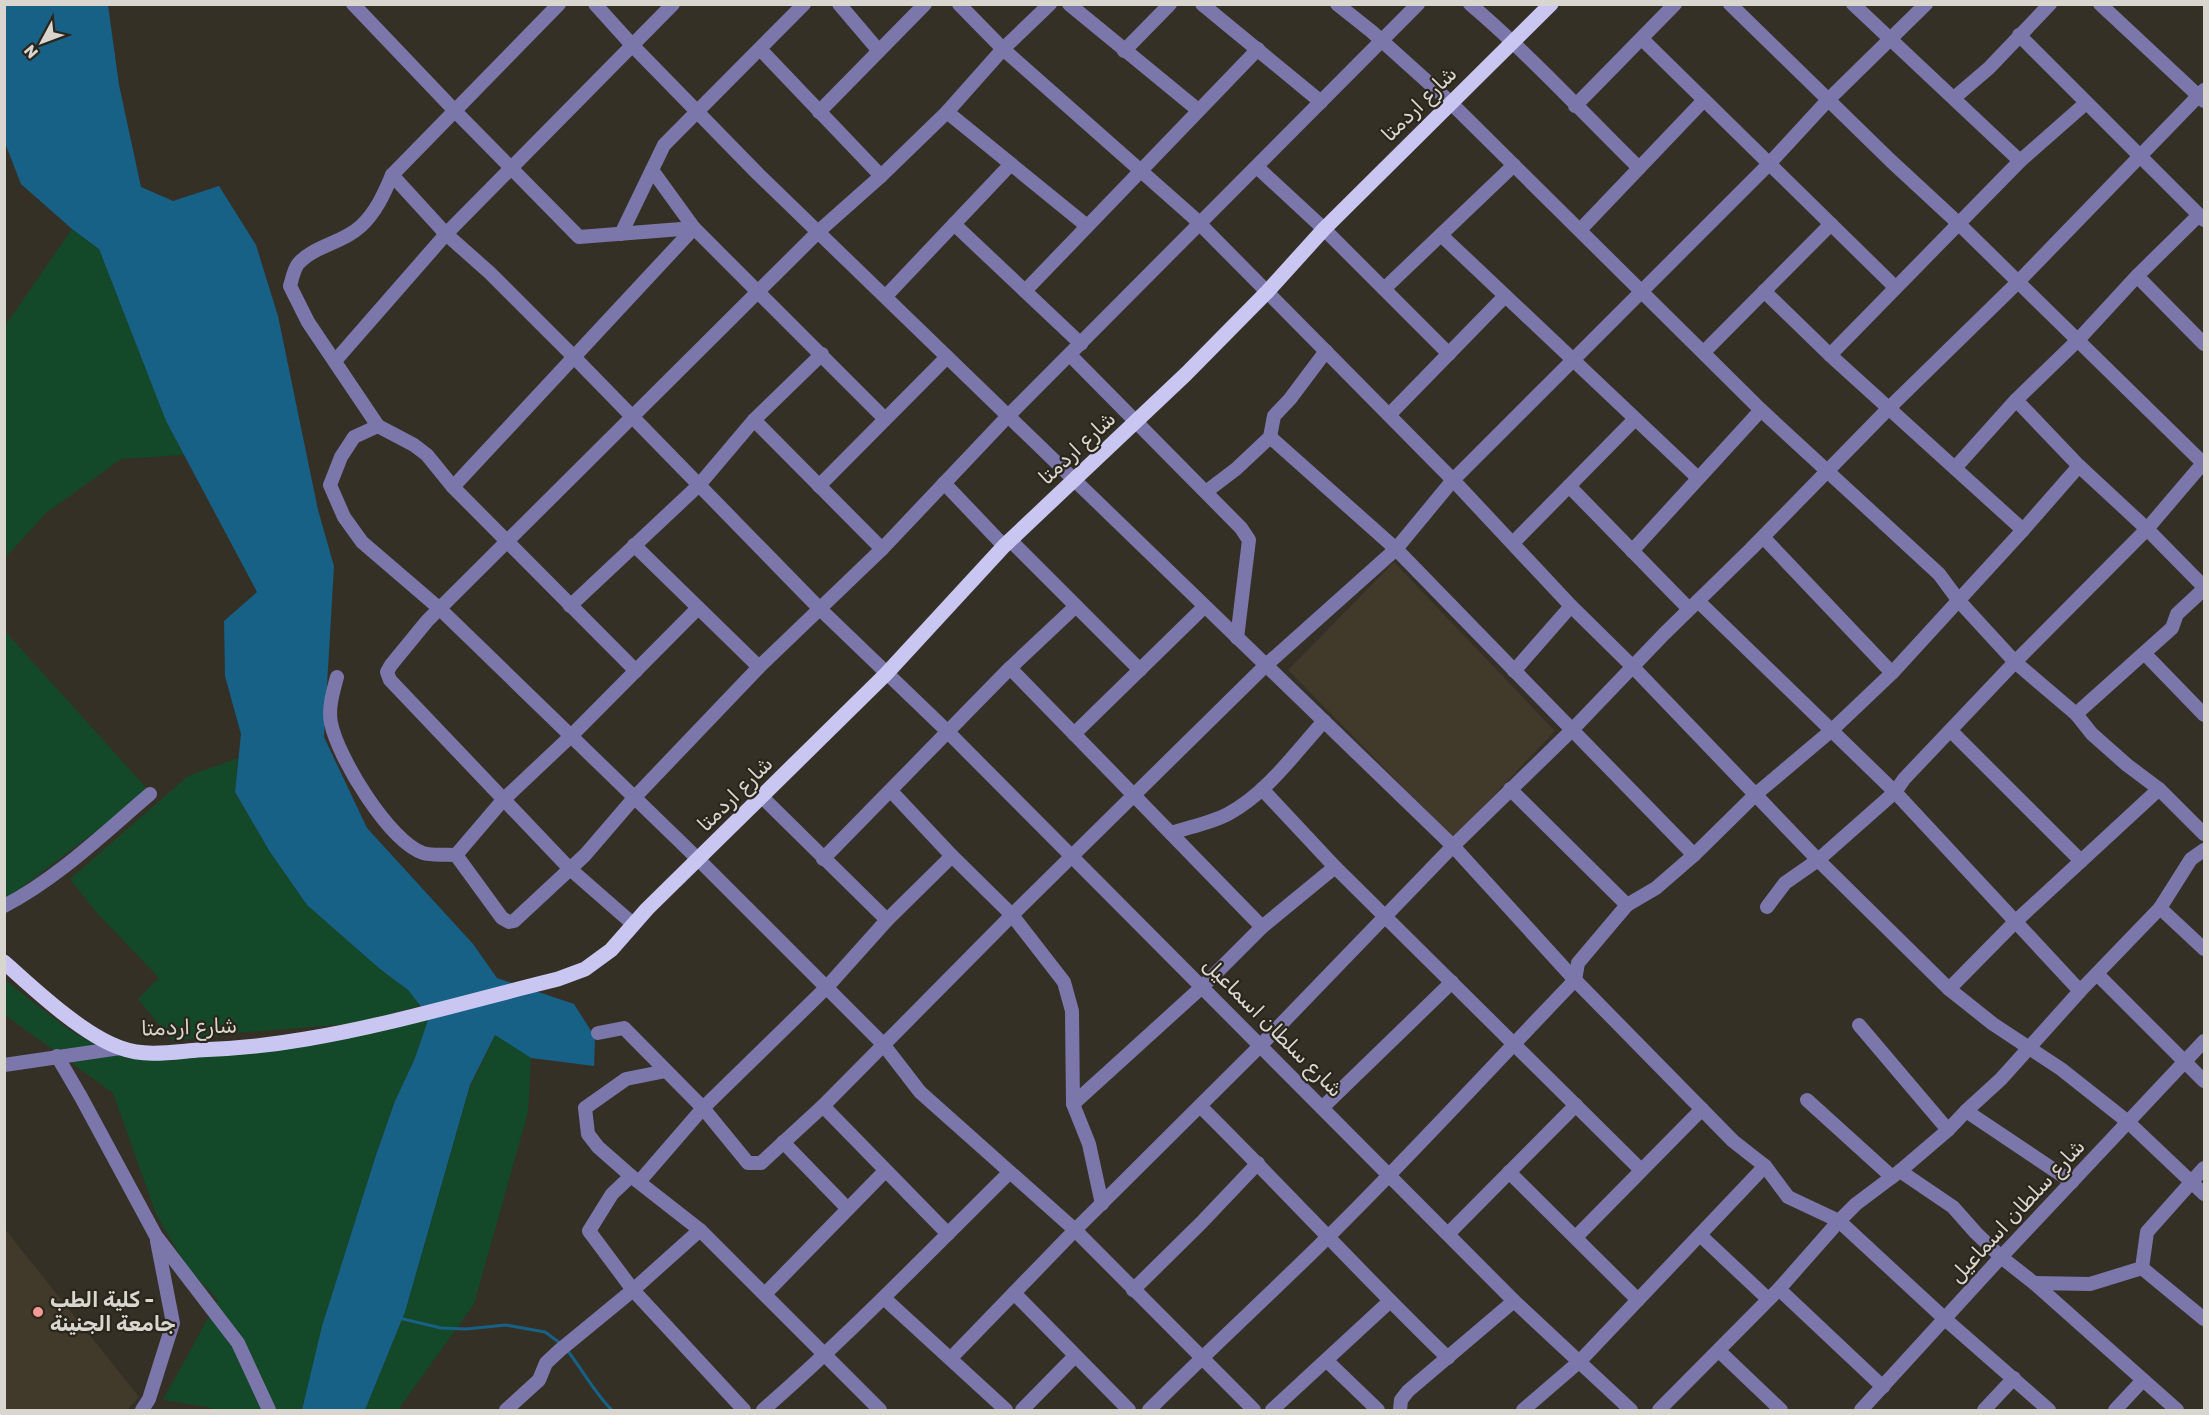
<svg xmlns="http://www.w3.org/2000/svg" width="2209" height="1415" font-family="Rubik,Cairo,sans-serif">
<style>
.built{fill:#413929}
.green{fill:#134828}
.water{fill:#176086}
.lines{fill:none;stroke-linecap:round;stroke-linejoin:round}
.stream{stroke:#176086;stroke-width:3}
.minor{stroke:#7b77ab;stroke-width:14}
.major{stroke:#c9c7f2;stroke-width:15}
.poi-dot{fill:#f59b97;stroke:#2b261c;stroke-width:2}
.labels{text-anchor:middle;stroke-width:4.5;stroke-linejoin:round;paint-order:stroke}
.street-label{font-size:21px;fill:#d9d6d0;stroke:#2b261c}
.poi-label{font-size:21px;font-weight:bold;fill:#d9d6d0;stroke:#2b261c;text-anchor:start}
</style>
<rect width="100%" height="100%" fill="#353026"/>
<!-- built -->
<g class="built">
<polygon points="1394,562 1555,731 1453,838 1288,670"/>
<polygon points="4,1228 139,1397 127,1410 5,1410"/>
</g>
<!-- green -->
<g class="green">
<polygon points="72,229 99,249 166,421 184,455 121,459 46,513 5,558 5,326"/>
<polygon points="4,630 149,791 5,900 4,900"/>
<polygon points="238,758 235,792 270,852 307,905 380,969 408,990 420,1006 352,1024 234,1033 173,1041 138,999 159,978 97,913 70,879 188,776"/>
<polygon points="6,981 64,1026 88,1041 127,1058 157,1060 428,1019 415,1058 395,1101 376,1155 322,1326 302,1410 214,1410 212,1408 163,1400 218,1300 188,1269 156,1214 113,1093 5,1015 5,983"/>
<polygon points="496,1034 531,1058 528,1112 474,1304 398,1410 365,1410 405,1312 469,1089"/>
</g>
<!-- water -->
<polygon class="water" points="5,5 108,5 119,85 141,187 173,201 219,186 256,245 278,316 318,510 334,566 324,737 367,828 473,944 497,978 574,1004 595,1037 594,1066 531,1058 495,1035 470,1085 405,1312 365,1410 302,1410 322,1326 376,1155 395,1101 415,1058 429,1017 408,990 380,969 307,905 270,852 235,792 241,734 225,676 224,621 257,592 166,421 99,249 72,229 21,184 5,143"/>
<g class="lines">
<!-- stream -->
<g class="stream">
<polyline points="399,1318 441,1328 466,1329 506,1325 545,1332 560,1343"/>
<path d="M567 1350C582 1369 596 1395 612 1410"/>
</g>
<!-- minor -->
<g class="minor">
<polyline points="353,4 455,111 579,237 694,228 885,419"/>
<polyline points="595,4 632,45 758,174 1453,846 1575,980 1733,1141 1765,1166 1788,1197 1839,1221 1945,1319 2049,1410"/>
<polyline points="839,4 879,51"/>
<polyline points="959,4 1003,49 1193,217 1453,480 1571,606 1633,667 1818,860 1949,989 1993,1024 2061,1069 2128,1122 2204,1194"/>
<polyline points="1069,4 1198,110"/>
<polyline points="1202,4 1321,102"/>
<polyline points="1337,4 1371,31 1450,102 1761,410 1939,574 1959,601 2015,662 2076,714 2092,734 2127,765 2159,789 2204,834"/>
<path d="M1470 4C1530 55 1583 113 1639 168"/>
<polyline points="1730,4 1891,161 1958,223 2204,464"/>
<polyline points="1853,4 2020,161"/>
<polyline points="2100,4 2204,101"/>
<polyline points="2019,35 2204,220"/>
<polyline points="1642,39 1895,287"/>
<polyline points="761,50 881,176"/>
<polyline points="1124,51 1170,4"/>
<polyline points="1954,98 1989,68 2050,4"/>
<polyline points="1575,106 1675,4"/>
<polyline points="819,112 925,4"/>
<polyline points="947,112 1087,226"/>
<polyline points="1257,167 1324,229 1449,354"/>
<polyline points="392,175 446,234 490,273 574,357 819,608 947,731 1514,1301 1631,1410"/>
<polyline points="954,224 1081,344"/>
<polyline points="1580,230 1704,100"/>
<polyline points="621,234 664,145 804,4"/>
<polyline points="1441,235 1698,478"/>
<polyline points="2137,276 2204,344"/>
<polyline points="1384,289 1514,165"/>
<polyline points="1025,291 1258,49"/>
<polyline points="1764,291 1830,355 2023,530"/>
<polyline points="886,296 1011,164"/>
<polyline points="1704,352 1831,224"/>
<polyline points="1070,355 1241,528 1249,540 1237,638"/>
<polyline points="1830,355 2020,161 2086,103"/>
<polyline points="335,361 446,234 673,4"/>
<polyline points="2016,400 2079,466 2147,529 2204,587"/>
<polyline points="1389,415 1505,296"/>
<polyline points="754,420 882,549"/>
<path d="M378 426 308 322 290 286C292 279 294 269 298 264 313 246 343 243 361 226 376 212 384 194 392 175L559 4"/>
<polyline points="1270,437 1396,549 1694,855"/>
<polyline points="1955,468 2016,400 2078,340 2137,276 2199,215"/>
<polyline points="944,483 1004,546"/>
<polyline points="819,486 947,357"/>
<polyline points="1569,486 1689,609"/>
<polyline points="453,487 694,228 652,170"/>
<polyline points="1207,491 1236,469 1270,437 1274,416 1290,399 1326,351"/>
<polyline points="1763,537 1892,673"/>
<polyline points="1010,540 1140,670"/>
<polyline points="1513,543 1635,419"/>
<polyline points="634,545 759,667"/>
<polyline points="1632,551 1761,410"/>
<polyline points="1698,601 1895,792 2080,991"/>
<polyline points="570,606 699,485 754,420 822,354"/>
<polyline points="2145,654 2204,715"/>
<polyline points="1010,668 1262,927"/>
<polyline points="636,671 453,487 427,455 414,445 378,426 354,437 341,457 330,485 344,517 362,542 440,609 699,860 883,1044 920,1092 1075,1230 1254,1410"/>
<polyline points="1514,671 1571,606"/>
<path d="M337 677C333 692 328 708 331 723 338 758 389 841 423 853 432 856 446 854 456 855L502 918 509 922 514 921 585 855 634 798 759 667 882 549 1008 416 1418 4"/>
<polyline points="2076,714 2172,628 2177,614 2204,589"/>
<polyline points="1951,731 2081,861"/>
<polyline points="1074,734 1204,607"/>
<polyline points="1262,789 1335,867 1641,1170"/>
<polyline points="1510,789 1627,905"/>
<polyline points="891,791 952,856 1012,915 1064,982 1072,1011 1073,1104 1089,1144 1102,1204"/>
<polyline points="762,797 887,920"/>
<path d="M1171 833C1189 827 1211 823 1228 814 1267 793 1295 753 1324 721"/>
<polyline points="456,855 503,800 571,736 698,608"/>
<polyline points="823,859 1010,668 1076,606"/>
<path d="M4 906C58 878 104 833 150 794"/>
<polyline points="1767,907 1785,883 1818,860 1895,792 1904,779 2015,662 2147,529 2204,462"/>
<polyline points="2160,908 2204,949"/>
<polyline points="633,924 569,868 390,680 387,672 391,665 427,621 819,231 881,176 947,112 1003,49 1050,4"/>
<polyline points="2097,974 2204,1081"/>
<polyline points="1949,989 2016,921 2159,789"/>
<polyline points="1859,1025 1948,1130"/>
<polyline points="598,1033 624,1028 703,1108 748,1163 761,1163 823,1106 1012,915 1265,666 1396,549 1453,480 1769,164 1828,100 1926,4"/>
<polyline points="57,1056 81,1097 156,1236 238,1343 269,1410"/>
<polyline points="4,1065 120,1048"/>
<polyline points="666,1071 626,1079 585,1108 588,1134 598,1147 631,1176 700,1230 880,1410"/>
<polyline points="1807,1100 1892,1177"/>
<polyline points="1073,1104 1203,986 1262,927 1335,867"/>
<polyline points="823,1106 948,1234"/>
<path d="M1200 1106C1284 1189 1363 1276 1448 1358"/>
<polyline points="1323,1107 1452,982"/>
<polyline points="1966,1111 2072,1182"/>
<polyline points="783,1142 848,1209"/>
<polyline points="1900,1171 1953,1207 1976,1233 2001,1257 2034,1283 2177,1410"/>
<polyline points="1509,1172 1638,1300"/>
<polyline points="631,1176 612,1194 589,1231 633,1290 744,1410"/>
<polyline points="639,1182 703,1108 827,987 887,920 952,856"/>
<polyline points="1449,1233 1576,1105"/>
<polyline points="1700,1235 1768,1299"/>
<polyline points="1576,1237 1702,1109"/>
<polyline points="2142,1268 2204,1319"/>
<polyline points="2034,1283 2090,1284 2142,1268 2147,1232 2204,1168"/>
<polyline points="1779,1289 1883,1387"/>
<polyline points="1133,1290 1201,1223 1258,1163"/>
<polyline points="1014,1293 1129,1410"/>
<polyline points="765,1294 885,1171"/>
<polyline points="885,1299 1006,1410"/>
<polyline points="1719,1351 1781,1410"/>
<polyline points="951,1358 1075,1230 1261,1045 1453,846 1572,730 1664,634 1751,549 1889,408 2018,282 2204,90"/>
<polyline points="1327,1361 1378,1410"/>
<polyline points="142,1410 149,1399 173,1323 157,1241"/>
<polyline points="506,1410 539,1380 546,1363 560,1350 633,1290 700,1230"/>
<path d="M763 1410C849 1335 928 1253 1009 1173"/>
<polyline points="1022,1410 1075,1356"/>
<path d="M1149 1410C1208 1351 1269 1295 1329 1236 1413 1153 1493 1065 1575 980L1578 963 1627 905 1656 888 1694 855 1756 794 1832 730 1892 673 2023 530 2079 466"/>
<polyline points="1272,1410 1389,1302"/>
<polyline points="1400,1410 1401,1400 1408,1391 1514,1301"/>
<polyline points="1523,1410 1580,1361 1765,1166"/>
<polyline points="1659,1410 1779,1289 1839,1221 1856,1204 1900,1171 1948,1130 1966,1111 2001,1079 2080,991 2160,908 2191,859 2204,850"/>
<polyline points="1861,1410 2001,1257 2204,1041"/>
<polyline points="1984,1410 2014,1378"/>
<polyline points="2115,1410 2143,1380"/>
</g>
<!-- major -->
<path class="major" d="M4 962C35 990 83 1035 121 1048 145 1057 173 1052 198 1050 234 1049 271 1045 306 1039 390 1025 476 999 558 979L585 969 611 950 647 909 886 674 1004 546 1186 374 1267 292 1324 229 1551 4"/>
</g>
<!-- markers -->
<circle class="poi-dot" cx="38" cy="1312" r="6"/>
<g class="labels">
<!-- street labels -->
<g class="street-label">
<text transform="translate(1419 104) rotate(-45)" y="7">شارع اردمتا</text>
<text transform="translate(1077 448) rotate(-43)" y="7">شارع اردمتا</text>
<text transform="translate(735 794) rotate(-45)" y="7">شارع اردمتا</text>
<text transform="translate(189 1027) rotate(-2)" y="7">شارع اردمتا</text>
<text transform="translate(1273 1027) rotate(45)" y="7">شارع سلطان اسماعيل</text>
<text transform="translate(2017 1211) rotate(-47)" y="7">شارع سلطان اسماعيل</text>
</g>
<!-- poi labels -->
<g class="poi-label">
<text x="50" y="1307">كلية الطب -<tspan x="50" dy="24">جامعة الجنينة</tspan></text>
</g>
</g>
<!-- border -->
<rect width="2209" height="1415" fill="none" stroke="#d9d6d0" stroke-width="12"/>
<!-- north arrow -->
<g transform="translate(42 42) rotate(229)" stroke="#2b261c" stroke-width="4.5" paint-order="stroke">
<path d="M0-4.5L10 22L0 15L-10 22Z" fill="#d9d6d0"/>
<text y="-9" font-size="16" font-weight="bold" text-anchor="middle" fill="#d9d6d0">N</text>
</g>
</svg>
